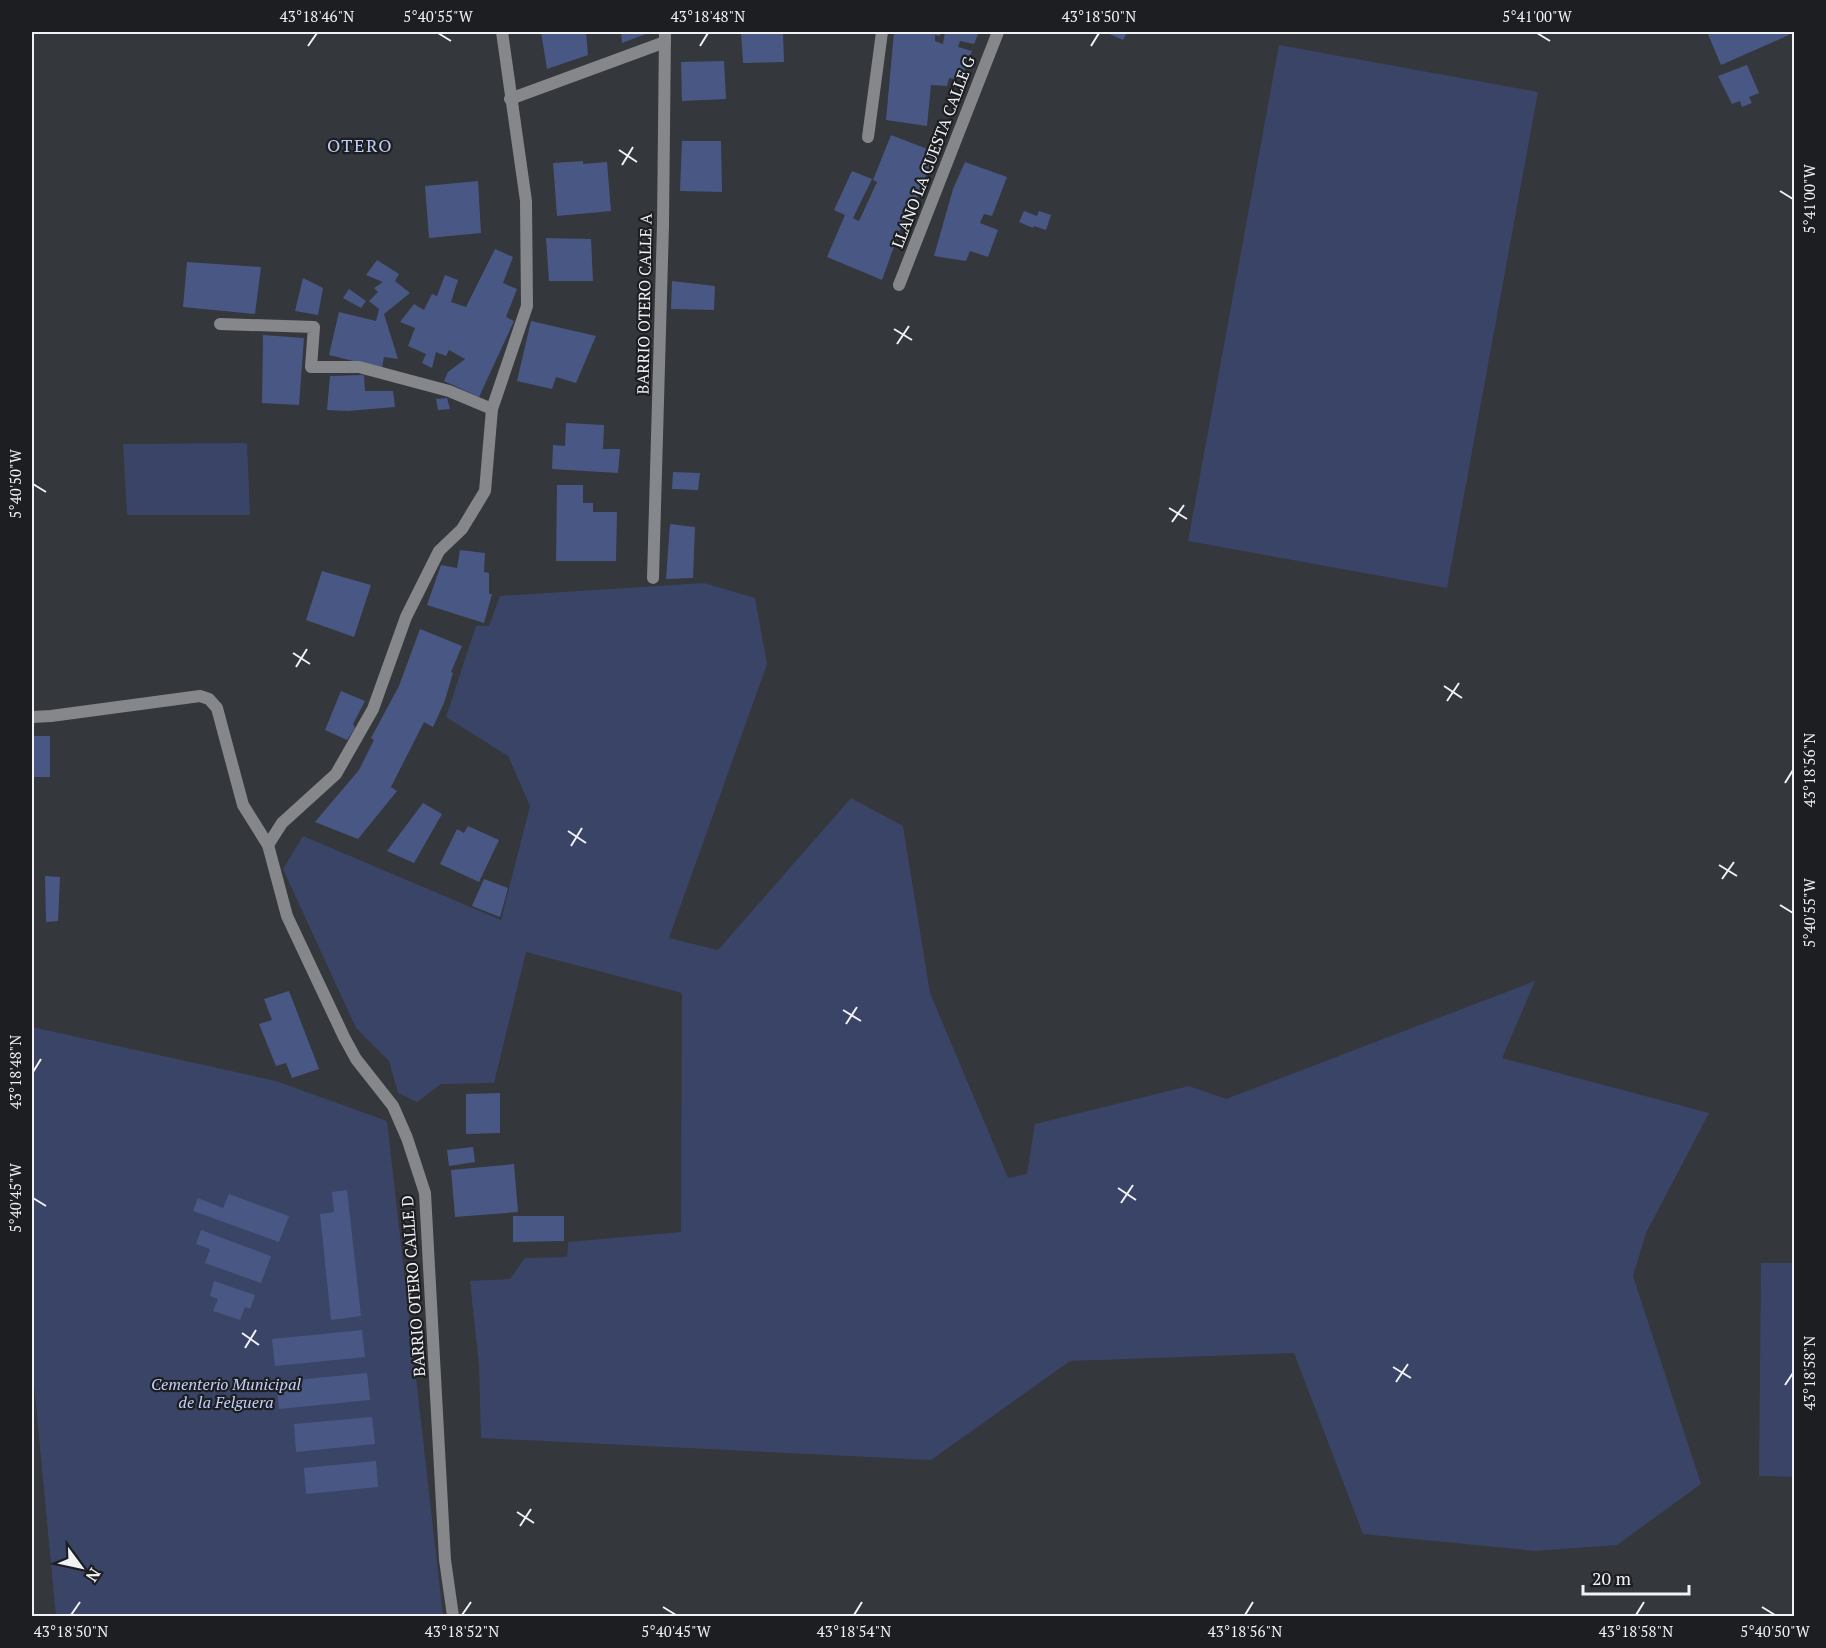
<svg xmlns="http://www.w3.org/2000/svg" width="1826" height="1648" font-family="'PT Serif',serif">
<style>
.green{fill:#3a4466}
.building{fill:#495784}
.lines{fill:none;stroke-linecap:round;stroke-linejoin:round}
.service{stroke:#86878a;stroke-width:12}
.minor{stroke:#86878a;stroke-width:12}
.ticks{fill:none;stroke:#f0f2f5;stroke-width:2}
.labels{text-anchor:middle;stroke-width:4.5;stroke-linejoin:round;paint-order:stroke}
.street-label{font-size:16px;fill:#f0f2f5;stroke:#1d1e21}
.park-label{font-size:16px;font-style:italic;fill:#c2d1fd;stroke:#1d1e21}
.neighbourhood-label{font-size:18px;letter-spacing:1.5px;fill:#bccbf4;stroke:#1d1e21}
.neatline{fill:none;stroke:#f0f2f5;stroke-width:2}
.ticks-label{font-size:15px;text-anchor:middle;fill:#f0f2f5}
</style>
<rect width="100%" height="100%" fill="#34373c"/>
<!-- green -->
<g class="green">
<polygon points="1279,45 1538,92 1447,588 1188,541"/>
<polygon points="247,443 250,515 127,515 123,444"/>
<polygon points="704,583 755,598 767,664 669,938 718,950 851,798 903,826 930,993 1008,1178 1027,1174 1035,1124 1189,1086 1226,1099 1535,981 1502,1058 1709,1113 1646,1233 1633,1276 1701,1484 1617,1545 1535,1551 1363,1534 1294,1353 1070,1361 931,1460 481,1438 479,1366 470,1281 510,1279 525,1258 567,1257 568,1242 681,1232 682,993 526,952 494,1083 441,1084 417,1102 398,1093 389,1061 356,1028 283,869 303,836 501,920 530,806 508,756 446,717 476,626 489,626 500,596"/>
<polygon points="32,1027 276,1081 387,1121 443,1616 56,1616 32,1363"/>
<polygon points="1761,1263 1794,1263 1794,1477 1759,1476"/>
</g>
<!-- building -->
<g class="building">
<polygon points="541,32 586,32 588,55 547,69"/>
<polygon points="621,32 651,32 622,43"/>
<polygon points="741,32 783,32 784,62 743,63"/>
<polygon points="894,32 941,32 940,36 935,35 935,41 943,44 945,32 979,32 974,44 960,41 958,47 972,51 961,80 949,78 947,86 931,85 927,126 886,120"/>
<polygon points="1105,32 1127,32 1123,40"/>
<polygon points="1707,32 1788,32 1789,35 1721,65"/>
<polygon points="724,61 726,99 682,101 681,62"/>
<polygon points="1747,65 1759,93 1749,97 1752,103 1742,107 1740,101 1732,104 1718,76"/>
<polygon points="891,135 935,152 916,201 911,199 882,280 827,257 845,215 834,210 852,171 872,179 853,218 859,221 877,182 873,180"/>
<polygon points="682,141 721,141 722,192 680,191"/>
<polygon points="583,161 583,164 607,162 611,211 557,216 553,163"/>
<polygon points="965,162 1007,177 992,216 984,214 980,223 998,230 988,257 970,251 966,261 934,256 953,189"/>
<polygon points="478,181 481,233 429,238 425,186"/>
<polygon points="1024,211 1037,216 1039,211 1051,215 1046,230 1034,226 1033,228 1019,222"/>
<polygon points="546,238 591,239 593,281 549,281"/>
<polygon points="495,249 513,257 503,283 517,289 506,317 514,321 479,397 444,381 448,372 465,359 449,350 446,356 436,352 432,368 422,363 426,354 408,346 415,328 400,322 414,304 424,310 432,294 437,296 445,275 458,280 451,302 466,307"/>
<polygon points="377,260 399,274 395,281 410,293 384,314 398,359 384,357 382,368 329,355 339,312 376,321 379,309 369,301 378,292 374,288 383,282 366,275"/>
<polygon points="187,262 261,267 255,314 183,307"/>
<polygon points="303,278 323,288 318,315 295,311"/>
<polygon points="672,281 715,286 714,310 671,309"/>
<polygon points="349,289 366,301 361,308 343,298"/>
<polygon points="531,321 596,336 576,383 556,377 552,389 517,381"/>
<polygon points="263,335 304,338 299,405 262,403"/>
<polygon points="364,375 365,391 393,391 395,407 348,411 327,410 330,376"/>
<polygon points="447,398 450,409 438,410 436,399"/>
<polygon points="566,423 604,425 603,449 620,449 618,473 552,469 553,445 565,446"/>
<polygon points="673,472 700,473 698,490 672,489"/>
<polygon points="557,485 583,485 583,503 593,503 593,512 617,512 616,561 556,561"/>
<polygon points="670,524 695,527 693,578 666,579"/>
<polygon points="460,550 485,553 484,572 489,573 489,594 492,594 484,623 427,605 441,565 457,568"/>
<polygon points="322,571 371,585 354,637 306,620"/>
<polygon points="420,629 462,646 451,672 453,673 444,703 433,727 424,722 391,787 397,791 358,839 315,822 359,770 374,740 371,738 399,686"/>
<polygon points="341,691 365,701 353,724 355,728 347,740 325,730"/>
<rect x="32" y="736" width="18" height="41"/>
<polygon points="423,803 442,814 414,863 387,851"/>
<polygon points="468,826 499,840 479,882 440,864 457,829 464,833"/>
<polygon points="45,876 60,877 58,921 46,922"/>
<polygon points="484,879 508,888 500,917 472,906"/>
<polygon points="289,991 319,1069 292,1078 286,1063 276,1066 259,1024 272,1020 264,999"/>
<polygon points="500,1093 500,1133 466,1134 466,1094"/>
<polygon points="473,1147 475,1162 449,1166 447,1150"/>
<polygon points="514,1164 518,1212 455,1217 451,1170"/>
<polygon points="347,1190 361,1316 331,1320 320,1214 334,1212 332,1192"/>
<polygon points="229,1194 289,1216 279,1242 193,1211 198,1198 223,1208"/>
<polygon points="513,1216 564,1216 564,1241 513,1242"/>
<polygon points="201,1230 271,1256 261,1283 205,1263 210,1249 196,1244"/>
<polygon points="214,1281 255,1295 250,1309 245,1307 240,1320 213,1311 218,1299 210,1296"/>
<polygon points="362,1330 365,1357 275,1366 272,1339"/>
<polygon points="367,1373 370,1400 279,1409 276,1382"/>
<polygon points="372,1417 375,1444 296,1452 294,1424"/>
<polygon points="376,1461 378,1487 306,1494 304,1468"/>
</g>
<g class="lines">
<!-- service -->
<polyline class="service" points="220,324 314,327 311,367 359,367 449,391 492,409"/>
<!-- minor -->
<g class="minor">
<polyline points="510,99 665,42"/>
<polyline points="868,137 882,32"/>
<polyline points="899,285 998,32"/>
<polyline points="653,578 663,225 665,32"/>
<polyline points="32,717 51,716 200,696 209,699 217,708 243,805 268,845 287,916 344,1037 356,1059 393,1106 407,1138 425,1193 445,1560 453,1616"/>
<polyline points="268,845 282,823 336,774 373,709 406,617 439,551 462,529 485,491 492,409 527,306 526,201 502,32"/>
</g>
</g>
<!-- ticks -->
<path class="ticks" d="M438 33 451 41M1537 33 1550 41M308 46 317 33M700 46 708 33M1091 46 1099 33M619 150 637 162M622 165 633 147M1780 191 1793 199M894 329 912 340M897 344 909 326M33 484 46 492M1169 508 1187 519M1172 522 1184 505M293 653 310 664M296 667 307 649M1444 686 1462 698M1447 701 1459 683M1785 783 1793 770M568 831 586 843M571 846 582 828M1719 865 1737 876M1722 879 1734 862M1780 905 1793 913M843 1010 861 1021M846 1024 857 1007M33 1072 41 1059M1118 1188 1136 1200M33 1198 46 1206M1121 1203 1133 1185M242 1333 259 1345M245 1348 256 1330M1393 1367 1411 1378M1396 1382 1408 1364M1785 1385 1793 1373M517 1512 534 1523M520 1526 531 1509M663 1607 676 1615M1762 1607 1775 1615M71 1615 80 1602M462 1615 471 1602M854 1615 862 1602M1245 1615 1253 1602M1636 1615 1644 1602"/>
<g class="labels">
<!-- street labels -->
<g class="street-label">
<text transform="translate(933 152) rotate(-69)" y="6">LLANO LA CUESTA CALLE G</text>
<text transform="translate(644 304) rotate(-89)" y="6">BARRIO OTERO CALLE A</text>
<text transform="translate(413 1286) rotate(-94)" y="6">BARRIO OTERO CALLE D</text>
</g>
<!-- park labels -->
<g class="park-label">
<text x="226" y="1390">Cementerio Municipal<tspan x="226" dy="18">de la Felguera</tspan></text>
</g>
<!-- neighbourhood labels -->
<g class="neighbourhood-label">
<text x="360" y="152">OTERO</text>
</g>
</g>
<!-- border -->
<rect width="1826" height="1648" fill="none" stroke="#1d1e21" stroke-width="66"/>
<!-- north arrow -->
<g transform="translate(81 1567) rotate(123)" stroke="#1d1e21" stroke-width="4.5" paint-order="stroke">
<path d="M0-4.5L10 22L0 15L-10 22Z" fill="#f0f2f5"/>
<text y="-9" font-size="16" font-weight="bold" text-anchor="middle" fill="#f0f2f5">N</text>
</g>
<!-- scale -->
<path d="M1583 1585v9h106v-9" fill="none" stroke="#f0f2f5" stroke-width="3"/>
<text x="1592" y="1585" font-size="18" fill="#f0f2f5" stroke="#1d1e21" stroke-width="4.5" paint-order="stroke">20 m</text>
<rect x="33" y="33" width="1760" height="1582" class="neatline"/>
<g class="ticks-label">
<text x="317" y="22">43°18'46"N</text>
<text x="438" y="22">5°40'55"W</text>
<text x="708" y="22">43°18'48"N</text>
<text x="1099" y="22">43°18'50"N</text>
<text x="1537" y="22">5°41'00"W</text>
<text transform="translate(1810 199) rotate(-90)" y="5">5°41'00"W</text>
<text transform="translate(16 484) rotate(-90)" y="5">5°40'50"W</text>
<text transform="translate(1810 770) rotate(-90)" y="5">43°18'56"N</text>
<text transform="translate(1810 913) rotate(-90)" y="5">5°40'55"W</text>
<text transform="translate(16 1072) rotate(-90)" y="5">43°18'48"N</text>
<text transform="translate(16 1198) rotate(-90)" y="5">5°40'45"W</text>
<text transform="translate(1810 1373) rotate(-90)" y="5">43°18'58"N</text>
<text x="71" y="1637">43°18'50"N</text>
<text x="462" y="1637">43°18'52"N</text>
<text x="676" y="1637">5°40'45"W</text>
<text x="854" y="1637">43°18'54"N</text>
<text x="1245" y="1637">43°18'56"N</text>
<text x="1636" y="1637">43°18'58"N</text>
<text x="1775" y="1637">5°40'50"W</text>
</g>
</svg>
